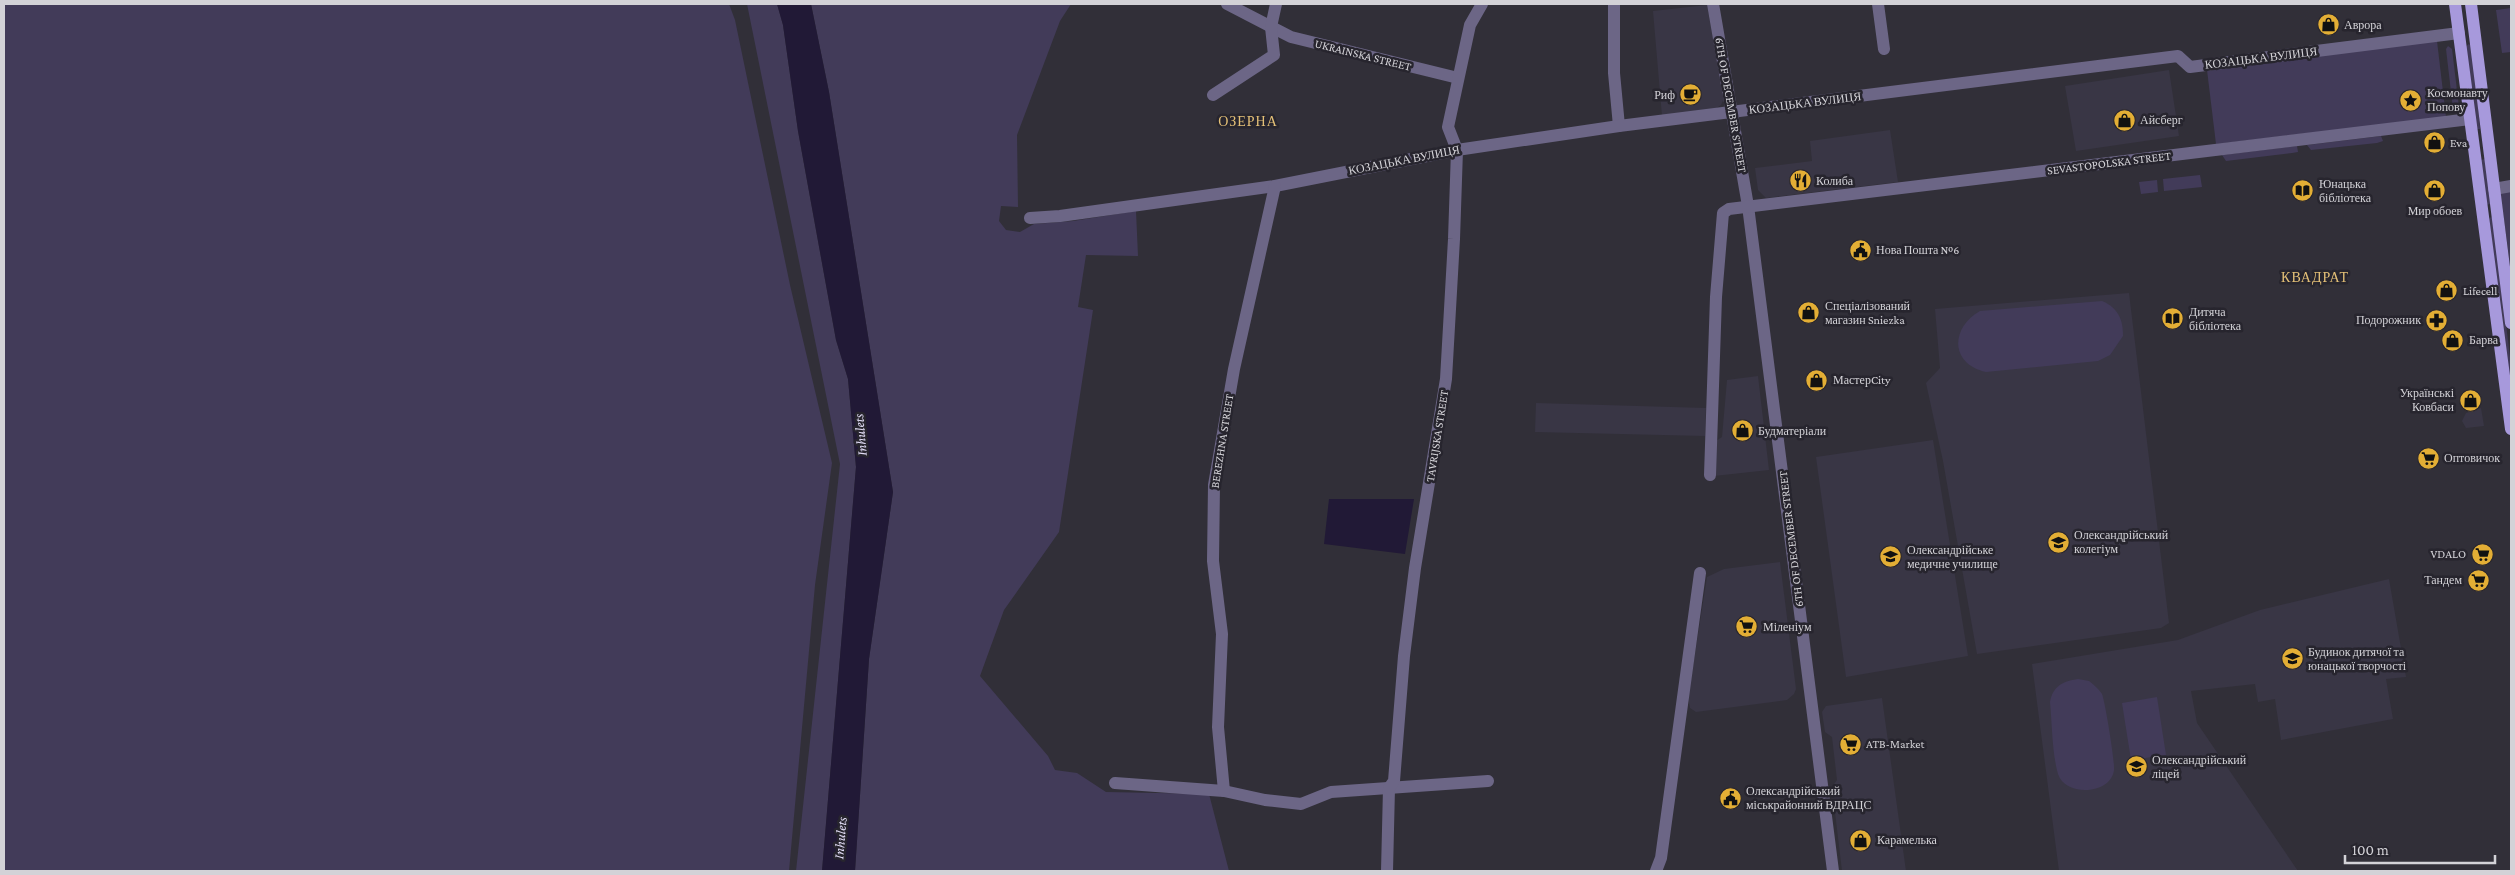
<svg xmlns="http://www.w3.org/2000/svg" width="2515" height="875" font-family="'Crimson Pro',serif">
<style>
.built{fill:#393645}
.green{fill:#423b59}
.water{fill:#211936}
.lines{fill:none;stroke-linecap:round;stroke-linejoin:round}
.minor{stroke:#6c6686;stroke-width:12}
.major{stroke:#a799dc;stroke-width:12}
.labels{text-anchor:middle;stroke-width:5;stroke-linejoin:round;paint-order:stroke}
.poi-label{font-size:12px;fill:#d3d2d7;stroke:#27252e;text-anchor:start}
.street-label{font-size:12px;fill:#d3d2d7;stroke:#27252e}
.neighbourhood-label{font-size:14px;letter-spacing:1px;fill:#e4c077;stroke:#27252e}
.water-label{font-size:14px;font-style:italic;fill:#e1dcf5;stroke:#27252e}
</style>
<rect width="100%" height="100%" fill="#312f38"/>
<!-- built -->
<g class="built">
<polygon points="1707,5 1724,98 1721,105 1715,109 1662,116 1653,11"/>
<polygon points="2169,70 2179,136 2076,151 2065,86"/>
<polygon points="1890,130 1898,182 1766,198 1758,190 1755,168 1812,161 1810,141"/>
<polygon points="2129,293 2169,623 2161,628 1977,654 1943,461 1926,383 1940,368 1935,309"/>
<polygon points="1758,376 1769,470 1714,476 1716,441 1722,437 1727,380"/>
<polygon points="1536,403 1706,408 1705,436 1535,432"/>
<polygon points="2481,408 2484,426 2466,428 2462,421 2466,413"/>
<polygon points="1933,440 1968,656 1846,677 1816,457"/>
<polygon points="1780,562 1796,689 1794,694 1787,700 1696,712 1690,708 1688,698 1707,577 1724,569"/>
<polygon points="2389,579 2406,677 2386,679 2393,719 2281,740 2275,699 2258,702 2255,684 2191,691 2197,723 2298,871 2059,871 2032,664 2178,640 2260,610"/>
<polygon points="1882,698 1906,871 1842,871 1832,787 1837,780 1832,737 1825,732 1822,712 1826,706"/>
</g>
<!-- green -->
<g class="green">
<polygon points="4,4 729,4 735,20 790,285 832,463 815,585 789,871 4,871"/>
<polygon points="747,4 777,4 783,25 798,131 836,340 848,379 856,467 822,871 796,871 840,464"/>
<polygon points="811,4 1071,4 1060,21 1017,135 1018,207 1001,206 999,221 1006,230 1020,232 1034,224 1073,221 1136,211 1138,256 1086,255 1078,307 1093,310 1059,532 1004,610 980,676 1048,756 1055,770 1077,773 1106,792 1209,794 1229,871 855,871 869,659 893,492 829,92"/>
<polygon points="2511,8 2511,52 2502,53 2496,10"/>
<polygon points="2437,41 2446,117 2216,144 2207,70"/>
<polygon points="2469,44 2473,47 2480,129 2476,129 2464,48"/>
<polygon points="2448,46 2452,49 2459,107 2456,111 2453,109 2446,49"/>
<polygon points="2381,136 2383,141 2377,143 2311,150 2307,145"/>
<polygon points="2297,146 2298,152 2292,153 2226,161 2222,155"/>
<polygon points="2485,159 2490,204 2486,205 2481,160"/>
<polygon points="2200,175 2202,187 2164,191 2163,179"/>
<polygon points="2157,180 2158,192 2141,194 2139,182"/>
<polygon points="2510,189 2511,201 2511,272 2500,190"/>
<polygon points="2491,217 2493,219 2511,365 2511,395 2489,219"/>
<path d="M2102 301C2118 308 2123 319 2123 336L2110 355 2098 361 1986 372C1950 364 1950 328 1980 311Z"/>
<path d="M2078 679 2089 681C2094 685 2099 689 2102 694 2105 701 2115 762 2114 770 2111 795 2065 797 2058 774 2052 753 2052 723 2050 702 2053 686 2063 681 2078 679Z"/>
<polygon points="2157,697 2166,755 2131,760 2122,703"/>
</g>
<!-- water -->
<g class="water">
<polygon points="777,4 811,4 829,92 893,492 869,659 855,871 822,871 856,467 848,379 836,340 798,131 783,25"/>
<polygon points="1329,499 1414,499 1405,554 1324,544"/>
</g>
<g class="lines">
<!-- minor -->
<g class="minor">
<polyline points="1227,4 1291,37 1458,78"/>
<polyline points="1614,4 1614,73 1619,126"/>
<polyline points="1713,4 1748,206 1833,871"/>
<polyline points="1878,4 1884,49"/>
<polyline points="1213,95 1274,55 1271,27 1276,4"/>
<polyline points="2494,189 2511,186"/>
<polyline points="1030,218 1060,216 1275,186 1457,150 1619,126 2178,56 2190,67 2459,33"/>
<polyline points="1710,475 1716,297 1723,213 1729,209 2470,119"/>
<polyline points="1115,783 1224,791 1265,800 1301,804 1331,792 1488,781"/>
<polyline points="1224,791 1218,727 1222,634 1213,561 1214,485 1234,369 1275,186"/>
<polyline points="1387,871 1389,788 1394,781 1404,656 1415,568 1446,379 1454,239 1457,150 1448,127 1470,25 1482,4"/>
<polyline points="1656,871 1661,858 1700,573"/>
</g>
<!-- major -->
<g class="major">
<polyline points="2455,4 2511,429"/>
<polyline points="2471,4 2511,323"/>
</g>
</g>
<!-- icons -->
<defs>
<symbol id="shop-disc" viewBox="-11 -11 22 22"><circle r="9.5" fill="#e3ae35" stroke="#27252e"/><path d="M-5-2.5h2.3a2.7 3.5 0 0 1 5.4 0H5L5.5 6h-11ZM-1.5-2.5h3a1.5 2.3 0 0 0-3 0Z" fill="#111"/></symbol>
<symbol id="cafe-disc" viewBox="-11 -11 22 22"><circle r="9.5" fill="#e3ae35" stroke="#27252e"/><path d="M-5.5-4.5H6V0H3Q3 3.5 0 3.5H-2.5Q-5.5 3.5-5.5 0ZM3-3.2v2h1.7v-2ZM-6 4.5H4V6H-6Z" fill="#111"/></symbol>
<symbol id="sight-disc" viewBox="-11 -11 22 22"><circle r="9.5" fill="#e3ae35" stroke="#27252e"/><path d="M0-6L1.8-2.2L6-1.7L2.9 1.2L3.7 5.4L0 3.3L-3.7 5.4L-2.9 1.2L-6-1.7L-1.8-2.2Z" fill="#111"/></symbol>
<symbol id="restaurant-disc" viewBox="-11 -11 22 22"><circle r="9.5" fill="#e3ae35" stroke="#27252e"/><path d="M-5-6h1v4h1v-4h1v4h1v-4h1v5L-1.5 .5V6h-2V.5L-5-1ZM5-6V6H3V1.5H1.5Q1.5-4 5-6Z" fill="#111"/></symbol>
<symbol id="library-disc" viewBox="-11 -11 22 22"><circle r="9.5" fill="#e3ae35" stroke="#27252e"/><path d="M-6-4Q-3-5.5-.7-3.5V5Q-3 3-6 4ZM6-4Q3-5.5 .7-3.5V5Q3 3 6 4Z" fill="#111"/></symbol>
<symbol id="civic-disc" viewBox="-11 -11 22 22"><circle r="9.5" fill="#e3ae35" stroke="#27252e"/><path d="M-.6-6.5H3V-4.5H.6V-3L4-1V1h2V6H-6V1h2V-1L-.6-3ZM-1.2 2.5V6h2.4V2.5Z" fill="#111"/></symbol>
<symbol id="pharmacy-disc" viewBox="-11 -11 22 22"><circle r="9.5" fill="#e3ae35" stroke="#27252e"/><path d="M-2-6h4v4h4v4h-4v4h-4v-4h-4v-4h4Z" fill="#111"/></symbol>
<symbol id="supermarket-disc" viewBox="-11 -11 22 22"><circle r="9.5" fill="#e3ae35" stroke="#27252e"/><path d="M-6-5.5h2.5l.6 2H6L4.5 2H-2.5L-4.4-4H-6ZM-1.5 3.2a1.3 1.3 0 1 0 .1 0ZM3 3.2a1.3 1.3 0 1 0 .1 0Z" fill="#111"/></symbol>
<symbol id="school-disc" viewBox="-11 -11 22 22"><circle r="9.5" fill="#e3ae35" stroke="#27252e"/><path d="M0-5L7-2L0 1L-7-2ZM-4 1L0 2.5L4 1V4Q0 6-4 4Z" fill="#111"/></symbol>
<symbol id="university-disc" viewBox="-11 -11 22 22"><circle r="9.5" fill="#e3ae35" stroke="#27252e"/><path d="M0-5L7-2L0 1L-7-2ZM-4 1L0 2.5L4 1V4Q0 6-4 4Z" fill="#111"/></symbol>
</defs>
<g fill-rule="evenodd">
<use href="#shop-disc" x="2316" y="12" width="25" height="25"/>
<use href="#cafe-disc" x="1678" y="82" width="25" height="25"/>
<use href="#sight-disc" x="2398" y="88" width="25" height="25"/>
<use href="#shop-disc" x="2112" y="108" width="25" height="25"/>
<use href="#shop-disc" x="2422" y="130" width="25" height="25"/>
<use href="#restaurant-disc" x="1788" y="168" width="25" height="25"/>
<use href="#shop-disc" x="2422" y="178" width="25" height="25"/>
<use href="#library-disc" x="2290" y="178" width="25" height="25"/>
<use href="#civic-disc" x="1848" y="238" width="25" height="25"/>
<use href="#shop-disc" x="2434" y="278" width="25" height="25"/>
<use href="#shop-disc" x="1796" y="300" width="25" height="25"/>
<use href="#library-disc" x="2160" y="306" width="25" height="25"/>
<use href="#pharmacy-disc" x="2424" y="308" width="25" height="25"/>
<use href="#shop-disc" x="2440" y="328" width="25" height="25"/>
<use href="#shop-disc" x="1804" y="368" width="25" height="25"/>
<use href="#shop-disc" x="2458" y="388" width="25" height="25"/>
<use href="#shop-disc" x="1730" y="418" width="25" height="25"/>
<use href="#supermarket-disc" x="2416" y="446" width="25" height="25"/>
<use href="#school-disc" x="2046" y="530" width="25" height="25"/>
<use href="#supermarket-disc" x="2470" y="542" width="25" height="25"/>
<use href="#university-disc" x="1878" y="544" width="25" height="25"/>
<use href="#supermarket-disc" x="2466" y="568" width="25" height="25"/>
<use href="#supermarket-disc" x="1734" y="614" width="25" height="25"/>
<use href="#school-disc" x="2280" y="646" width="25" height="25"/>
<use href="#supermarket-disc" x="1838" y="732" width="25" height="25"/>
<use href="#school-disc" x="2124" y="754" width="25" height="25"/>
<use href="#civic-disc" x="1718" y="786" width="25" height="25"/>
<use href="#shop-disc" x="1848" y="828" width="25" height="25"/>
</g>
<g class="labels">
<!-- poi labels -->
<g class="poi-label">
<text x="2344" y="29">Аврора</text>
<text x="2427" y="97">Космонавту<tspan x="2427" dy="14">Попову</tspan></text>
<text x="1675" y="99" text-anchor="end">Риф</text>
<text x="2140" y="124">Айсберг</text>
<text x="2450" y="147">Eva</text>
<text x="1816" y="185">Колиба</text>
<text x="2319" y="188">Юнацька<tspan x="2319" dy="14">бібліотека</tspan></text>
<text x="2435" y="215" text-anchor="middle">Мир обоев</text>
<text x="1876" y="254">Нова Пошта №6</text>
<text x="2463" y="295">Lifecell</text>
<text x="1825" y="310">Спеціалізований<tspan x="1825" dy="14">магазин Sniezka</tspan></text>
<text x="2189" y="316">Дитяча<tspan x="2189" dy="14">бібліотека</tspan></text>
<text x="2421" y="324" text-anchor="end">Подорожник</text>
<text x="2469" y="344">Барва</text>
<text x="1833" y="384">МастерCity</text>
<text x="2454" y="397" text-anchor="end">Українські<tspan x="2454" dy="14">Ковбаси</tspan></text>
<text x="1758" y="435">Будматеріали</text>
<text x="2444" y="462">Оптовичок</text>
<text x="2074" y="539">Олександрійський<tspan x="2074" dy="14">колегіум</tspan></text>
<text x="1907" y="554">Олександрійське<tspan x="1907" dy="14">медичне училище</tspan></text>
<text x="2466" y="558" text-anchor="end">VDALO</text>
<text x="2462" y="584" text-anchor="end">Тандем</text>
<text x="1763" y="631">Міленіум</text>
<text x="2308" y="656">Будинок дитячої та<tspan x="2308" dy="14">юнацької творчості</tspan></text>
<text x="1866" y="748">ATB-Market</text>
<text x="2152" y="764">Олександрійський<tspan x="2152" dy="14">ліцей</tspan></text>
<text x="1746" y="795">Олександрійський<tspan x="1746" dy="14">міськрайонний ВДРАЦС</tspan></text>
<text x="1877" y="844">Карамелька</text>
</g>
<!-- street labels -->
<g class="street-label">
<text transform="translate(1363 55) rotate(14)" y="4">UKRAINSKA STREET</text>
<text transform="translate(2261 58) rotate(-7)" y="4">КОЗАЦЬКА ВУЛИЦЯ</text>
<text transform="translate(1805 103) rotate(-7)" y="4">КОЗАЦЬКА ВУЛИЦЯ</text>
<text transform="translate(1731 105) rotate(80)" y="4">6TH OF DECEMBER STREET</text>
<text transform="translate(1404 160) rotate(-11)" y="4">КОЗАЦЬКА ВУЛИЦЯ</text>
<text transform="translate(2109 163) rotate(-7)" y="4">SEVASTOPOLSKA STREET</text>
<text transform="translate(1437 436) rotate(-81)" y="4">TAVRIJSKA STREET</text>
<text transform="translate(1222 441) rotate(-81)" y="4">BEREZHNA STREET</text>
<text transform="translate(1791 539) rotate(-97)" y="4">6TH OF DECEMBER STREET</text>
</g>
<!-- neighbourhood labels -->
<g class="neighbourhood-label">
<text x="1248" y="126">ОЗЕРНА</text>
<text x="2315" y="282">КВАДРАТ</text>
</g>
<!-- water labels -->
<g class="water-label">
<text transform="translate(860 435) rotate(-95)" y="5">Inhulets</text>
<text transform="translate(840 838) rotate(-85)" y="5">Inhulets</text>
</g>
</g>
<!-- border -->
<rect width="2515" height="875" fill="none" stroke="#d3d2d7" stroke-width="10"/>
<!-- scale -->
<path d="M2345 855v8h150v-8" fill="none" stroke="#d3d2d7" stroke-width="2.5"/>
<text x="2352" y="855" font-size="15" fill="#d3d2d7" stroke="#27252e" stroke-width="4" paint-order="stroke">100 m</text>
</svg>
